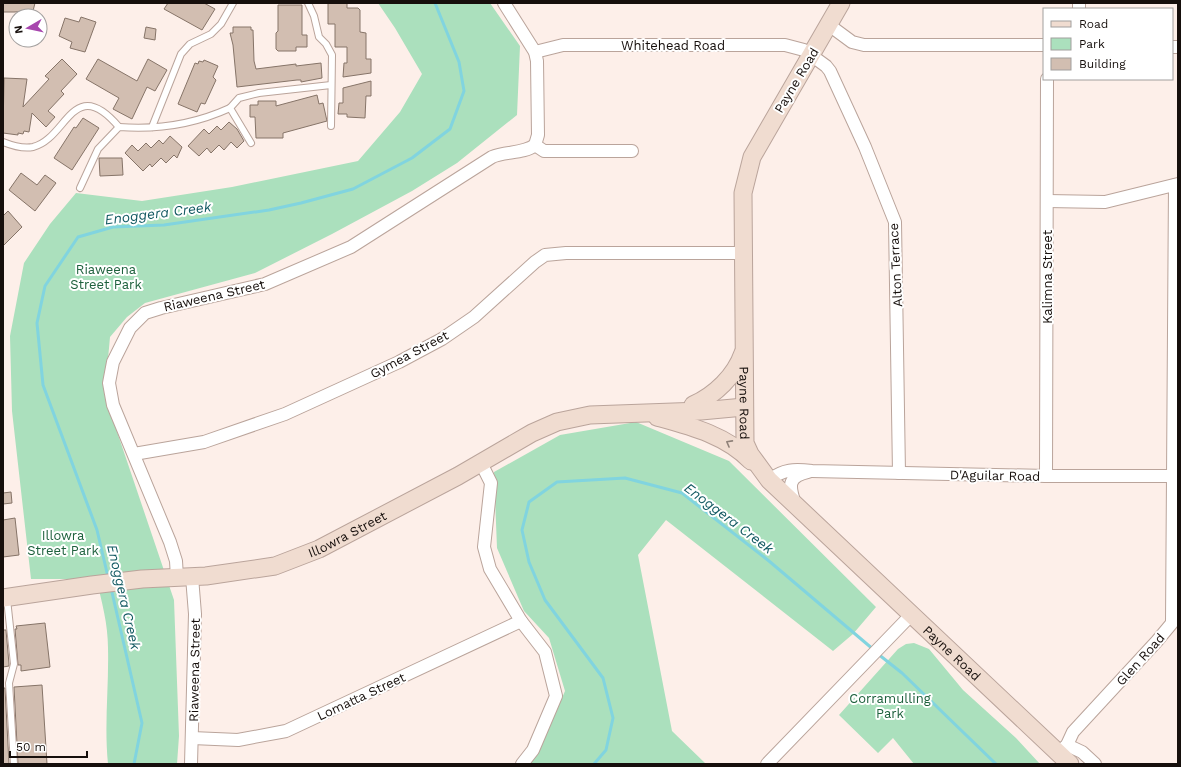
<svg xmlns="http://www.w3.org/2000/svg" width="1181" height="767" font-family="'Work Sans',sans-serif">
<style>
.green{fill:#abe0bd}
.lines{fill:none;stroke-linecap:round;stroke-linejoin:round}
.stream{stroke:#81d4df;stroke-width:3}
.building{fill:#d2beb1;stroke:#867468}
.lane-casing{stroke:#baa49b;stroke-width:8}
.street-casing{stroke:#baa49b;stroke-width:14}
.secondary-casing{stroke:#baa49b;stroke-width:19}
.lane{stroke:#fff;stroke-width:6}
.street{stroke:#fff;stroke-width:12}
.secondary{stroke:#f0dcd0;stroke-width:17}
.oneway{stroke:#8e8078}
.labels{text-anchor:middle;stroke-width:4;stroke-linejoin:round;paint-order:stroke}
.street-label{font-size:13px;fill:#160f0c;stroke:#fff}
.park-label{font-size:13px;fill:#1e613d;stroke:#fff}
.water-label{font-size:14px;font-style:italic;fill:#125962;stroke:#fff}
</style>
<rect width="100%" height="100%" fill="#fdefe9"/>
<!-- green -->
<g class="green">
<path d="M378 3H490L520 46 517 115 457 163 412 191 332 234 255 273 145 303 127 317 110 337 106 381 108 405 174 600 179 736 177 764H108C104 725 109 687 108 648 108 625 102 601 96 579H31L12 411 10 336 24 263 50 224 76 193 142 201 232 187 358 161 400 112 422 74 395 28Z"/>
<polygon points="636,422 729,461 876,607 853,634 833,651 666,520 638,555 672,731 706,764 528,764 541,747 565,691 549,638 524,611 497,548 494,472 560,435"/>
<polygon points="914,643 929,649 963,690 1016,738 1040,764 914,764 893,738 878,753 839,715 898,649 906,644"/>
</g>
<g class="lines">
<!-- stream -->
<g class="stream">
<polyline points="108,577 97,530 43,385 37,323 45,286 78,237 113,227 164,225 269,210 301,203 353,189 412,158 450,129 464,91 459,62 435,3"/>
<polyline points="111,588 142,723 134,764"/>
<polyline points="878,654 902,673 996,764"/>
<polyline points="594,764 606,750 613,718 603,678 545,600 529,562 522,530 529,502 557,482 625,478 682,493 769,561 874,650"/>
</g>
</g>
<!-- building -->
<g class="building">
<polygon points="3,3 35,3 33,11 14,12 3,12"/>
<polygon points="168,3 204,3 215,9 202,30 164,9"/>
<polygon points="328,3 347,3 347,8 358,8 360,10 360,32 366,33 366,59 371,59 371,73 343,77 344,63 347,63 347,47 335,47 335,24 328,24"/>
<polygon points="278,5 302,5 302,35 307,35 307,47 296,47 296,51 278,51 276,49 276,33 278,31"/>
<polygon points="81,17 96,22 85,52 70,48 72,42 59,36 65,18 79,22"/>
<polygon points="146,27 156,29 155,40 144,38"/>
<polygon points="233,27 251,27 251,30 253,30 254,61 256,69 296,64 296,66 321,63 322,78 301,82 301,80 297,80 237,87 233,45 230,33 233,33"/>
<polygon points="62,59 77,74 61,91 64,94 48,111 55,117 46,127 32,113 29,132 24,131 23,134 18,133 18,135 3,133 4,78 27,79 23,107 49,79 45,76"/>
<polygon points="98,59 137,81 148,59 167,70 155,91 147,87 132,119 113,109 119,98 86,79"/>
<polygon points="204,60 218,66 213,77 216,80 205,104 201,103 197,112 178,104 195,63 198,64 199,61 203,62"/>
<polygon points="371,81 371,96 366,96 365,118 347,117 347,114 338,114 339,103 343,103 343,88"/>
<polygon points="317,95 319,104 323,103 327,121 283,133 283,138 256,138 255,117 250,117 250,105 258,105 258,101 276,101 276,106"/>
<polygon points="83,118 99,128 72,170 54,158 74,127 76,128"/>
<polygon points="229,122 237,129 244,141 237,148 231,142 224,150 219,145 211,153 207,148 199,156 188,146 204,129 209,134 217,126 221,130"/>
<polygon points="170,136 182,147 177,158 174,155 166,163 161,158 152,167 150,164 143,171 125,153 132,145 138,151 146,143 151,148 159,140 163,144"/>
<polygon points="99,158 122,158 123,175 100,176"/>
<polygon points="21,173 37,185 45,175 56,183 35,211 9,190"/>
<polygon points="8,211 22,227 3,246 3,216"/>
<polygon points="11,492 12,503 3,504 3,493"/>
<polygon points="15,518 19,555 3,557 3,520"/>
<polygon points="45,623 50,667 21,671 21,665 18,665 15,629 17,629 16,626"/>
<polygon points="3,630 6,630 9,664 9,666 3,667"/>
<polygon points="42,685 47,764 18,764 14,687"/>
<polygon points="3,688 5,688 9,764 3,764"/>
</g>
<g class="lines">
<defs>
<g id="lane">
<polyline points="308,3 314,16 319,37 326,44 332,55 331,126"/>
<polyline points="152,127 181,54 190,44 211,34 221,24 233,3"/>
<path d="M3 142C13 146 23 149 33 147 67 139 73 73 119 127"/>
<polyline points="251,143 230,108 239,98 259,93 331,85"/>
<path d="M80 188 98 149 119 127C157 130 195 124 230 108"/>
<polyline points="7,599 14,664 9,683 14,764"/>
</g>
<g id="street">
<polyline points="1079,9 1079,3"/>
<polyline points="829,25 852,42 864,45 1044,45"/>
<polyline points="1172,47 1178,47"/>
<polyline points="535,52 563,45 785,45 804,50 826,66 830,71 865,147 895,222 899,473"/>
<polyline points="535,145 544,151 632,151"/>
<polyline points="1047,201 1105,202 1178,184"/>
<polyline points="134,454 204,442 285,414 399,362 442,339 474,317 535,262 545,255 566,253 743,253"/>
<polyline points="481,463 491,483 484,547 490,569 521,621 545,652 556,696 533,750 522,764"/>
<polyline points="1046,476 1047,79"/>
<path d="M769 480C784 469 794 469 812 471L1046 476H1178"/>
<path d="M795 504C789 486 787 477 808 472"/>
<path d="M177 577 176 561 170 542 113 405 109 383 113 362 130 328 145 313 161 308 265 284 351 247 492 157C505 151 524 154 535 145L538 135 537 61 535 52 504 3"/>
<polyline points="192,738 238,740 286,731 521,621"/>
<polyline points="1067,745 1082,752 1095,764"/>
<polyline points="1058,753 1067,745 1073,732 1157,641 1172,623 1175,185"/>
<polyline points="191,764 195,614 192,577"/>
<polyline points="767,764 912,614"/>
</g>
<g id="secondary">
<path id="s1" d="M841 3 752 157 743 193 745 443 750 454 769 480 1070 764"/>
<path d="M693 405C715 395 735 376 743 353"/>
<path d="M657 417C690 426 726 435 751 461"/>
<path id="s2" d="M3 598 92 585 142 579 206 576 275 566 319 549 458 476 532 433 557 422 590 415 701 411 744 407"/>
</g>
</defs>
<!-- lane casing -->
<use href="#lane" class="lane-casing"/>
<!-- street casing -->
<use href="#street" class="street-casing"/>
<!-- secondary casing -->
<use href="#secondary" class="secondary-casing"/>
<!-- lane -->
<use href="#lane" class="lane"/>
<!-- street -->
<use href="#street" class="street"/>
<!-- secondary -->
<use href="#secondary" class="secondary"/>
</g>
<!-- one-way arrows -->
<defs><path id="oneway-chevron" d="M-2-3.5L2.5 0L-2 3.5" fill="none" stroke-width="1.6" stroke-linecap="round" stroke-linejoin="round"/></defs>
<use class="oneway" href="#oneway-chevron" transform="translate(729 443) rotate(-151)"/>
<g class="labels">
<!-- street labels -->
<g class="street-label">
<text x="673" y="50">Whitehead Road</text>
<text transform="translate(796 80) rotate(-59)" y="5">Payne Road</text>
<text transform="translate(895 265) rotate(-93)" y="5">Alton Terrace</text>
<text transform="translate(1047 277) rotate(-90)" y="5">Kalimna Street</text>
<text transform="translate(214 295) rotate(-13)" y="5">Riaweena Street</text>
<text transform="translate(409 354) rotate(-28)" y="5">Gymea Street</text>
<text dy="5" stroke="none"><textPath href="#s1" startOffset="425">Payne Road</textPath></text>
<text transform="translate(995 475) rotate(1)" y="5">D'Aguilar Road</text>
<text dy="5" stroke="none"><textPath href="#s2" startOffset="353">Illowra Street</textPath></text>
<text dy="5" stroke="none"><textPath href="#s1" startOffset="761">Payne Road</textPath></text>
<text transform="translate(1140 659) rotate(-48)" y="5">Glen Road</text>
<text transform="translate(194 670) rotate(-89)" y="5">Riaweena Street</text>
<text transform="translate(361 696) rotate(-25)" y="5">Lomatta Street</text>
</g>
<!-- park labels -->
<g class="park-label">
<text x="106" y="274">Riaweena<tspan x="106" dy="15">Street Park</tspan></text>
<text x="63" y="540">Illowra<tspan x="63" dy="15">Street Park</tspan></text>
<text x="890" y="703">Corramulling<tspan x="890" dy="15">Park</tspan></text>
</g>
<!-- water labels -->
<g class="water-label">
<text transform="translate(158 213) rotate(-7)" y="5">Enoggera Creek</text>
<text transform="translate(729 518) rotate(37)" y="5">Enoggera Creek</text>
<text transform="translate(124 597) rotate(77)" y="5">Enoggera Creek</text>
</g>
</g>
<!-- border -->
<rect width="1181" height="767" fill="none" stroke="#160f0c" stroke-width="8"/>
<!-- legend -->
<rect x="1043" y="8" width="130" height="72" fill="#ffffff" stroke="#a29f9e"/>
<rect x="1051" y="21" width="20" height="6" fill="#f0dcd0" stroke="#a29f9e"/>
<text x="1079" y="28" font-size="12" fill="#160f0c">Road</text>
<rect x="1051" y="38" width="20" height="12" fill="#abe0bd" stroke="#a29f9e"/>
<text x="1079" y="48" font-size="12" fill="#160f0c">Park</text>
<rect x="1051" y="58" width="20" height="12" fill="#d2beb1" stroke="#a29f9e"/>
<text x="1079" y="68" font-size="12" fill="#160f0c">Building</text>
<!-- north arrow -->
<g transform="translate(28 28) rotate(261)"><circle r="19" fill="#ffffff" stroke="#a29f9e"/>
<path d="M0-3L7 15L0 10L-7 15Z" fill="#a746ae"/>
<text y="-6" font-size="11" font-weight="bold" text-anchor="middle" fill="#160f0c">N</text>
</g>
<!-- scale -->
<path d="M10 751v6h77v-6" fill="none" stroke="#160f0c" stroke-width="2"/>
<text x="16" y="751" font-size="12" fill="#160f0c" stroke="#ffffff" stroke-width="3" paint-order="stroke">50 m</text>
</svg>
